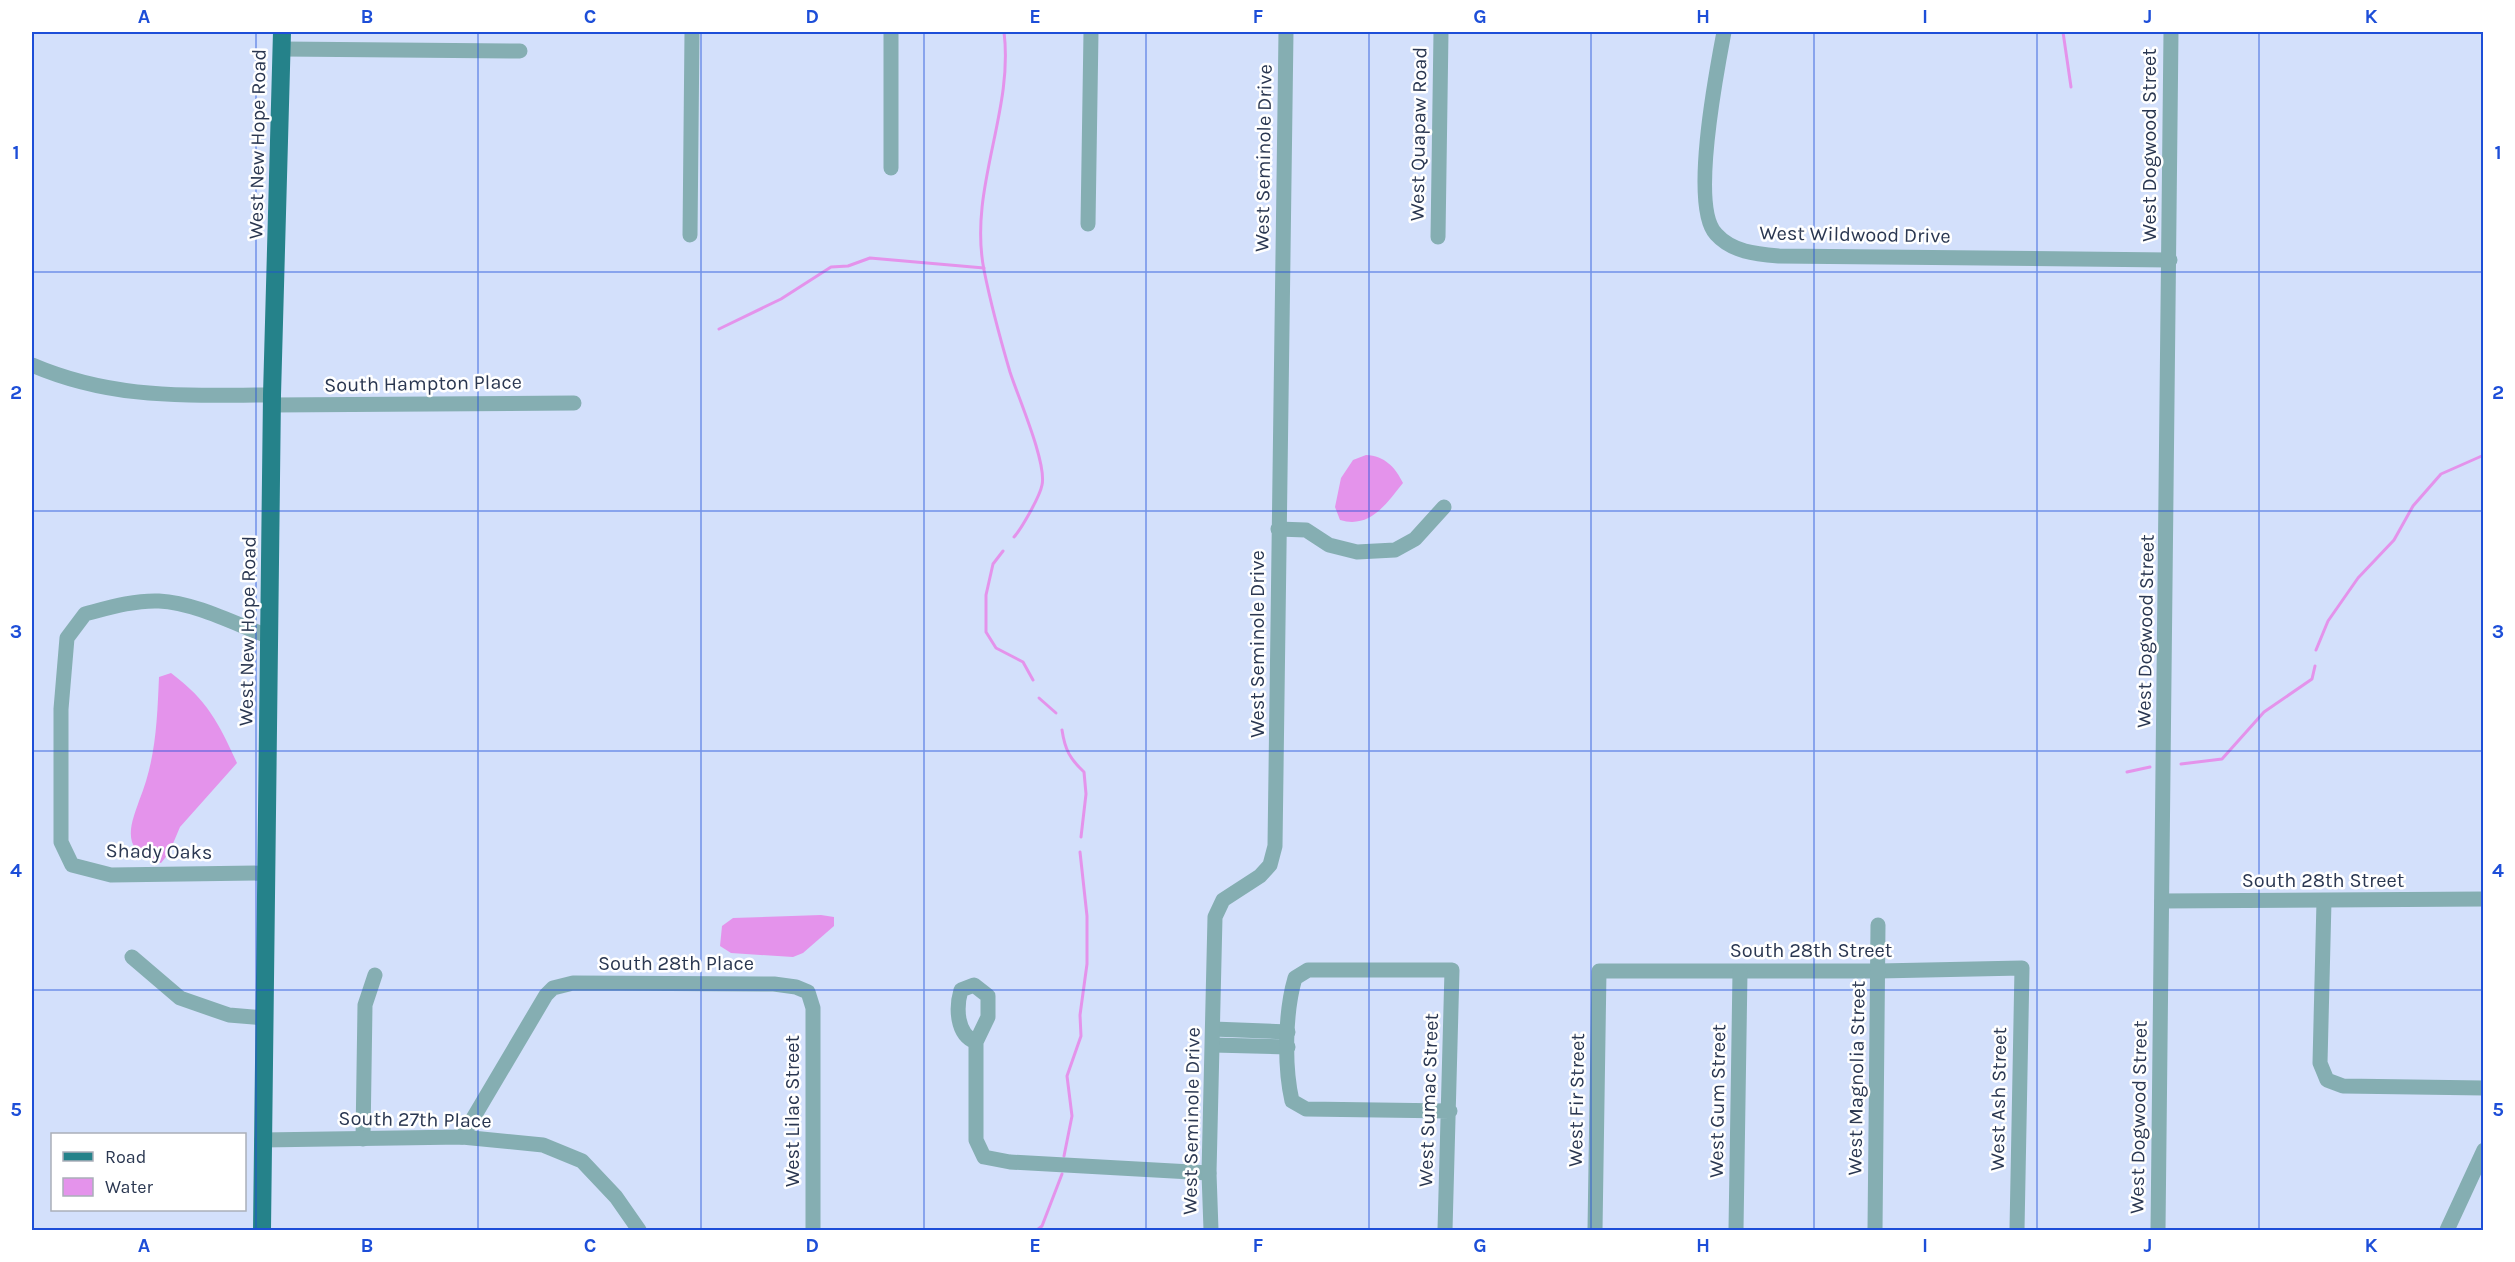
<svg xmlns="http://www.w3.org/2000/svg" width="2515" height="1262" font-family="Karla,sans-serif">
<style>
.water{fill:#e493eb}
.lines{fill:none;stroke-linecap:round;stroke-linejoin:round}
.stream{stroke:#e493eb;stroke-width:3}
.minor{stroke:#85aeb2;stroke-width:15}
.major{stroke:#25828a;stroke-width:18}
.grid{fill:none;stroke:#1d4ed8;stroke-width:1.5;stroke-opacity:0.55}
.labels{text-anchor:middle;stroke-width:5;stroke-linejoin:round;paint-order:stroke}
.street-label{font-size:20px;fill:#2a3751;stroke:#fff}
.neatline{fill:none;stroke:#1d4ed8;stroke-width:2}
.grid-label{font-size:20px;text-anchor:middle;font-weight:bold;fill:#1d4ed8}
</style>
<rect width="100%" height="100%" fill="#d3e0fb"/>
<!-- water -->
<g class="water">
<path d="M1366 455C1385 456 1395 467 1403 483 1386 504 1370 529 1340 520L1335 507 1341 478 1353 460Z"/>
<path d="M171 673C208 701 218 722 237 763L180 827 169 853 161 863C149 861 136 854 132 842 128 829 135 813 139 801 156 759 157 722 159 677Z"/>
<polygon points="821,915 834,917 834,926 803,953 793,957 731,953 720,946 722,926 733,918"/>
</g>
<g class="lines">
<!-- stream -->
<g class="stream">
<path d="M1004 32C1014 112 968 189 984 270 991 305 1000 338 1010 372 1018 397 1047 463 1042 485 1040 496 1022 528 1014 537"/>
<polyline points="2063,32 2071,87"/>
<polyline points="719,329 781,299 831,267 848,266 870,258 984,268"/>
<polyline points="1003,551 993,564 986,595 986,632 996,648 1023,662 1033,680"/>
<polyline points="2316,650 2328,621 2358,578 2394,540 2413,506 2441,474 2484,455"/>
<polyline points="1039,698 1056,713"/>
<path d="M1062 730C1065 750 1070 759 1084 772L1086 794 1081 837"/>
<polyline points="2181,764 2222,759 2264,712 2312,679 2315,666"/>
<polyline points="2127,772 2150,767"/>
<polyline points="1064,1156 1072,1116 1067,1076 1081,1036 1080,1015 1087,964 1087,916 1080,852"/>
<polyline points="1037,1230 1042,1226 1062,1174"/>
</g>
<!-- minor -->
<g class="minor">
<polyline points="891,32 891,168"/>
<path d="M1724 32C1717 69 1690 207 1716 234 1732 252 1756 254 1779 256L2170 260"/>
<polyline points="282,49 520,51"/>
<polyline points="1088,224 1091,32"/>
<polyline points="690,235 692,32"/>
<polyline points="1438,237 1441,32"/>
<path d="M32 365C114 400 185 395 272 395"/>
<polyline points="272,405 574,403"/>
<polyline points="1278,529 1306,530 1329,545 1357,552 1395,550 1415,539 1444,507"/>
<path d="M265 873 111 875 72 865 61 842V709L67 638 85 614C108 608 134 600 159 601 196 603 235 624 270 637"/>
<polyline points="2162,901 2484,899"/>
<polyline points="2324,901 2320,1063 2327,1080 2343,1086 2484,1088"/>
<polyline points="132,957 180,998 229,1015 264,1018"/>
<polyline points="1213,1029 1288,1032"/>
<path d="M976 1042C956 1035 956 1007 961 990L974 985 988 996V1017L976 1042V1140L984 1157 1010 1162 1209 1173"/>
<polyline points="1213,1045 1288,1047"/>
<polyline points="462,1137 546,995 553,988 573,983 774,984 796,987 808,992 813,1008 813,1230"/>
<polyline points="363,1139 365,1005 375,975"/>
<polyline points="262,1140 462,1137 543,1145 582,1161 616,1197 639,1230"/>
<polyline points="1211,1230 1209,1173 1215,917 1223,900 1260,876 1270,865 1275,846 1286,32"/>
<path d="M1445 1230 1452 970H1308L1295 978C1285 1012 1284 1066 1292 1101L1306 1109 1450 1111"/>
<polyline points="1595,1230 1599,971 1879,971 2022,968 2017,1230"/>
<polyline points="1736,1230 1740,972"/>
<polyline points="1875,1230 1878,925"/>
<polyline points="2158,1230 2171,32"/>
<polyline points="2447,1230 2484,1150"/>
</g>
<!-- major -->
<polyline class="major" points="262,1230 272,395 282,32"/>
</g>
<!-- grid -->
<path class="grid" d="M256 32V1230M478 32V1230M701 32V1230M924 32V1230M1146 32V1230M1369 32V1230M1591 32V1230M1814 32V1230M2037 32V1230M2259 32V1230M32 272H2484M32 511H2484M32 751H2484M32 990H2484"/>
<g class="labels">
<!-- street labels -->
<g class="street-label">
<text transform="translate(1418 134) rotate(-89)" y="7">West Quapaw Road</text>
<text transform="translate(257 144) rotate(-89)" y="7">West New Hope Road</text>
<text transform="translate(2149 145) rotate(-90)" y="7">West Dogwood Street</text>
<text transform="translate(1263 158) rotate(-89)" y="7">West Seminole Drive</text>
<text transform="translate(1855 234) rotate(1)" y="7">West Wildwood Drive</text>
<text transform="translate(423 383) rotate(-1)" y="7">South Hampton Place</text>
<text transform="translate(247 631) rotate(-89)" y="7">West New Hope Road</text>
<text transform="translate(2145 631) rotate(-89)" y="7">West Dogwood Street</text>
<text transform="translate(1257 644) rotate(-90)" y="7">West Seminole Drive</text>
<text transform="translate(159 851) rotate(1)" y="7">Shady Oaks</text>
<text x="2323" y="887">South 28th Street</text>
<text x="1811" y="957">South 28th Street</text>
<text x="676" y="970">South 28th Place</text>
<text transform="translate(1856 1078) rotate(-89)" y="7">West Magnolia Street</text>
<text transform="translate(1998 1099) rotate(-89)" y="7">West Ash Street</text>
<text transform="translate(1428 1100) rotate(-88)" y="7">West Sumac Street</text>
<text transform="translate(1576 1100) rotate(-89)" y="7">West Fir Street</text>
<text transform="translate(1717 1101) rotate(-89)" y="7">West Gum Street</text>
<text transform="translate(792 1111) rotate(-90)" y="7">West Lilac Street</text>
<text transform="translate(2138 1117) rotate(-89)" y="7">West Dogwood Street</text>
<text transform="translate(415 1119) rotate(1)" y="7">South 27th Place</text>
<text transform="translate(1191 1121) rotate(-89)" y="7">West Seminole Drive</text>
</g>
</g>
<!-- border -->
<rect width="2515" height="1262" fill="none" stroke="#ffffff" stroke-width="66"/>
<!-- legend -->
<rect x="51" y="1133" width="195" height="78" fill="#ffffff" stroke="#aaafb9" stroke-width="1.5"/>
<rect x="63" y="1152" width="30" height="9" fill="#25828a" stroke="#aaafb9" stroke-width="1.5"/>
<text x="105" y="1163" font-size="18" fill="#2a3751">Road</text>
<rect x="63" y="1178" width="30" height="18" fill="#e493eb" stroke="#aaafb9" stroke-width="1.5"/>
<text x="105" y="1193" font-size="18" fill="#2a3751">Water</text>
<rect x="33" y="33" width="2449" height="1196" class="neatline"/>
<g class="grid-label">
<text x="144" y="23">A</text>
<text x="367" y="23">B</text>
<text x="590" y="23">C</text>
<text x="812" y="23">D</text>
<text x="1035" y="23">E</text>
<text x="1258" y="23">F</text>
<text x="1480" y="23">G</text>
<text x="1703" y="23">H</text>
<text x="1925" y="23">I</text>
<text x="2148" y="23">J</text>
<text x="2371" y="23">K</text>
<text x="16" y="159">1</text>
<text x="2498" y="159">1</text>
<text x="16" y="399">2</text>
<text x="2498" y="399">2</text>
<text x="16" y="638">3</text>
<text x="2498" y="638">3</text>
<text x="16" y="877">4</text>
<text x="2498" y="877">4</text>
<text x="16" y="1116">5</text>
<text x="2498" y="1116">5</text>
<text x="144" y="1252">A</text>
<text x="367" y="1252">B</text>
<text x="590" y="1252">C</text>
<text x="812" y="1252">D</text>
<text x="1035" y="1252">E</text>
<text x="1258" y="1252">F</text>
<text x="1480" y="1252">G</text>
<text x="1703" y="1252">H</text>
<text x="1925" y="1252">I</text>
<text x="2148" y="1252">J</text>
<text x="2371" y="1252">K</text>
</g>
</svg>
